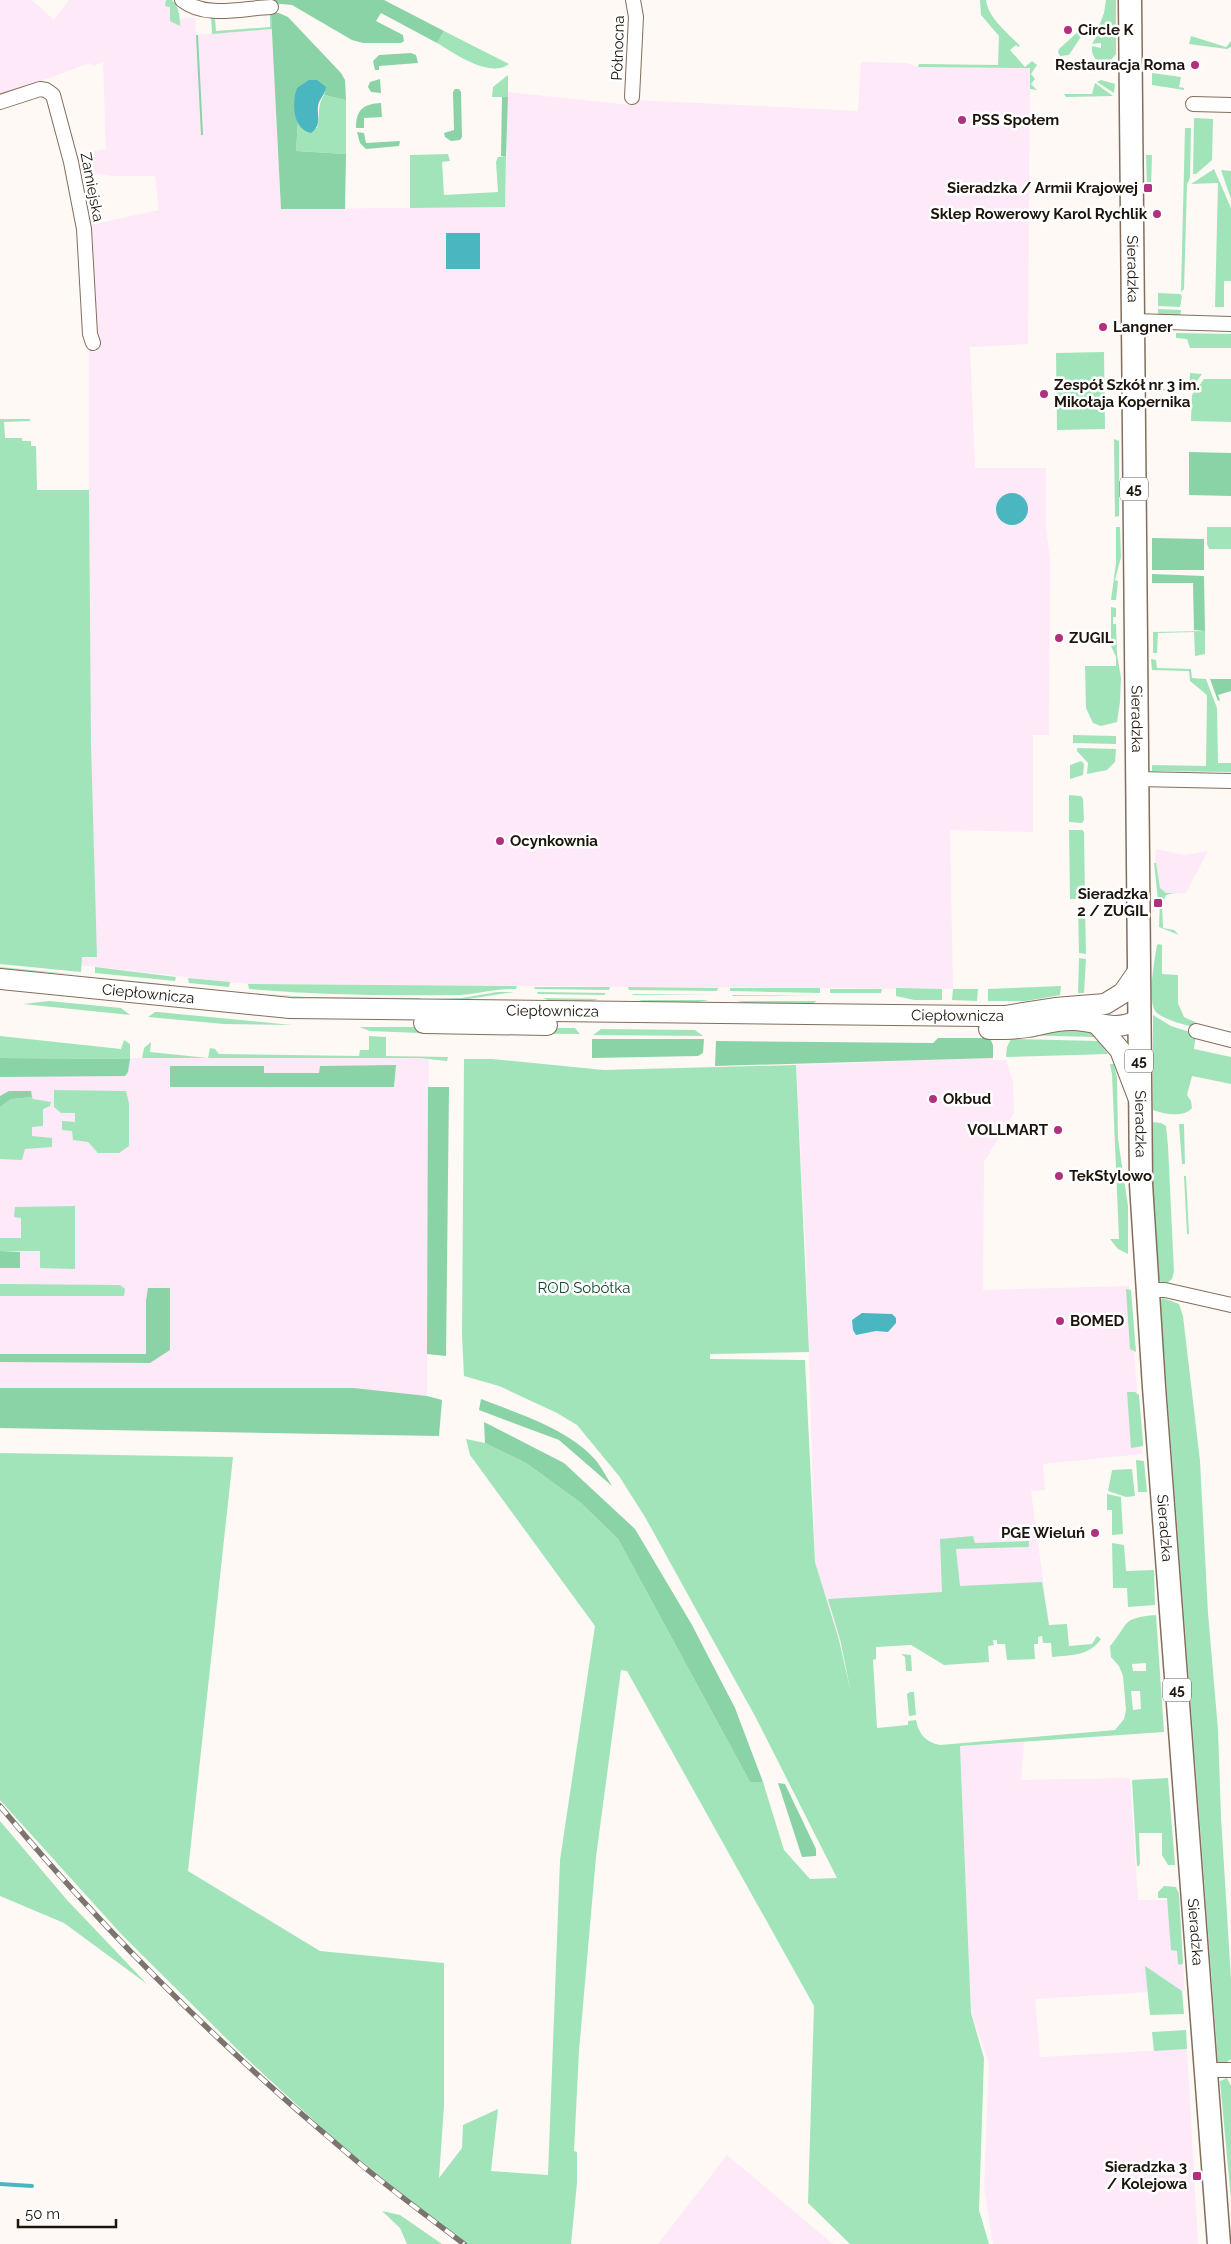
<svg xmlns="http://www.w3.org/2000/svg" width="1231" height="2244" font-family="Raleway,sans-serif">
<style>
.industrial{fill:#fee9f8}
.green{fill:#a1e4ba;fill-rule:evenodd}
.forest{fill:#89d3a6}
.water{fill:#4ab7c0}
.lines{fill:none;stroke-linecap:round;stroke-linejoin:round}
.stream{stroke:#4ab7c0;stroke-width:4}
.minor-casing{stroke:#826e5a;stroke-width:16}
.secondary-casing{stroke:#826e5a;stroke-width:22}
.primary-casing{stroke:#826e5a;stroke-width:25}
.minor{stroke:#fff;stroke-width:14}
.secondary{stroke:#fff;stroke-width:20}
.primary{stroke:#fff;stroke-width:22}
.rail-casing{stroke:#7c756f;stroke-width:5.5}
.rail{stroke:#fff;stroke-width:4;stroke-dasharray:11;stroke-linecap:butt}
.poi-dot{fill:#b0307e;stroke:#fff;stroke-width:2}
.labels{text-anchor:middle;stroke-width:5;stroke-linejoin:round;paint-order:stroke}
.shield{fill:#fff;stroke:#615b56;stroke-width:1}
.shield-label{font-size:14px;font-weight:bold;fill:#1d150d}
.poi-label{font-size:15px;font-weight:bold;fill:#1d150d;stroke:#fff;text-anchor:start}
.street-label{font-size:15px;fill:#1d150d;stroke:#fff}
.park-label{font-size:15px;fill:#0f482b;stroke:#fff}
</style>
<rect width="100%" height="100%" fill="#fef9f5"/>
<!-- industrial -->
<g class="industrial">
<polygon points="0,0 32,0 54,20 69,0 164,0 171,5 173,19 195,18 196,35 272,29 281,209 505,207 508,92 630,105 635,100 858,111 861,62 906,63 918,67 1030,68 1028,344 970,347 975,468 1046,468 1046,528 1050,559 1049,735 1033,735 1033,832 950,830 953,989 248,984 0,956 89,565 89,346 97,339 92,231 90,225 159,210 155,176 111,176 83,171 80,154 106,149 103,62 93,66 90,63 0,96"/>
<polygon points="1156,849 1185,855 1208,851 1186,893 1160,895 1155,863"/>
<polygon points="0,1058 419,1058 429,1060 427,1396 354,1388 0,1388"/>
<polygon points="993,1058 993,1060 1006,1060 1013,1082 1014,1113 984,1162 983,1290 1129,1286 1142,1454 1043,1464 1045,1490 1031,1491 1049,1625 839,1640 815,1562 806,1254 796,1065"/>
<polygon points="1024,1742 1021,1780 1130,1778 1138,1900 1178,1900 1185,1990 1035,1999 1040,2057 1187,2049 1198,2244 993,2244 984,2187 989,2063 971,2013 960,1746"/>
<polygon points="727,2155 808,2223 833,2244 658,2244"/>
</g>
<!-- green -->
<g class="green">
<path d="M166 0H172C179 7 180 16 180 26L170 21V7L165 6Z"/>
<path d="M980 0H986C988 18 1008 33 1020 46L1018 47 1016 45 1010 50 1025 67 1032 61 1037 65 1031 74 1035 79 1031 84 1037 90 1030 89V68L918 67 919 64 998 65 999 36 981 15Z"/>
<path d="M1106 0H1116V54L1110 61 1101 63C1094 60 1091 53 1092 46L1101 48V43L1092 44 1099 32 1097 31 1104 13Z"/>
<polygon points="270,13 271,13 272,29 212,34 211,17 215,19 216,31 270,27"/>
<polygon points="1081,29 1084,32 1069,55 1060,56 1058,52 1059,49"/>
<path d="M444 31 509 64C490 79 454 53 437 43Z"/>
<polygon points="1191,36 1226,47 1231,41 1231,47 1227,49 1189,44"/>
<polygon points="1152,73 1181,77 1179,87 1184,88 1184,90 1152,85"/>
<polygon points="508,75 508,97 492,97 493,87"/>
<polygon points="1101,80 1115,84 1114,93 1097,82"/>
<polygon points="1095,83 1113,96 1066,97 1064,94 1092,94"/>
<path d="M324 95 346 100V154L296 151 298 121 303 129 317 128C321 115 316 108 324 95Z"/>
<polygon points="1194,118 1213,119 1212,160 1196,174 1193,174"/>
<polygon points="1185,128 1191,128 1190,178 1187,184 1184,289 1181,292"/>
<polygon points="448,154 450,161 442,162 444,195 498,192 496,162 498,157 506,156 505,207 410,208 410,155"/>
<polygon points="1146,155 1152,155 1151,187 1147,187"/>
<polygon points="1214,169 1231,208 1231,281 1224,281 1224,307 1215,307 1218,183 1191,184"/>
<polygon points="1221,170 1231,171 1231,199"/>
<polygon points="1158,293 1180,294 1182,296 1180,307 1158,306"/>
<polygon points="1158,309 1181,310 1180,318 1158,315"/>
<polygon points="1176,333 1231,334 1231,348 1190,348 1187,339 1176,338"/>
<polygon points="1104,352 1105,429 1057,430 1056,353"/>
<polygon points="1190,373 1202,374 1190,391 1151,390 1151,389 1189,389"/>
<polygon points="1204,379 1231,379 1231,422 1191,421 1192,395"/>
<polygon points="0,419 30,419 30,421 4,422 5,438 22,438 22,441 31,441 31,446 36,446 37,490 89,490 91,744 97,957 82,957 81,972 0,964"/>
<polygon points="1114,439 1119,441 1119,516 1115,517"/>
<polygon points="1116,527 1120,527 1121,557 1115,580 1118,581 1116,600 1111,600 1116,563"/>
<polygon points="1207,527 1231,527 1231,549 1209,549 1207,544"/>
<polygon points="1111,607 1116,608 1116,617 1113,617 1113,624 1116,624 1117,654 1121,678 1120,702 1117,722 1101,726 1093,723 1086,708 1085,666 1116,666 1116,657 1111,646"/>
<polygon points="1205,631 1205,654 1195,656 1194,632 1158,633 1157,653 1153,653 1153,632"/>
<polygon points="1151,659 1156,660 1157,668 1191,669 1192,678 1206,679 1217,708 1218,763 1231,763 1231,772 1152,771 1152,765 1206,766 1207,695 1190,681 1189,671 1152,670"/>
<polygon points="1073,735 1116,736 1116,744 1073,743"/>
<polygon points="1077,748 1116,749 1115,762 1107,770 1087,774 1088,763 1077,751"/>
<polygon points="1081,761 1084,764 1083,775 1070,779 1070,765"/>
<polygon points="1069,795 1081,796 1083,799 1084,820 1082,823 1069,822"/>
<polygon points="1069,830 1082,830 1084,832 1085,899 1070,899"/>
<polygon points="1154,863 1156,863 1160,888 1166,893 1173,893 1166,895 1162,904 1163,928 1174,930 1179,935 1159,927 1160,900 1158,900"/>
<polygon points="1078,905 1085,906 1086,954 1079,953"/>
<path d="M1159 944 1162 945V974L1178 975V1003L1184 1017 1197 1023 1196 1028C1184 1024 1167 1021 1157 1013 1146 1004 1155 957 1157 945Z"/>
<polygon points="1079,958 1086,959 1084,993 1078,993"/>
<polygon points="0,967 80,975 0,969"/>
<polygon points="95,967 176,977 175,981 95,973"/>
<polygon points="96,977 172,985 171,986"/>
<polygon points="188,978 230,982 229,987 189,983"/>
<path d="M248 984 517 986 516 989C496 988 479 994 459 995 389 996 319 995 249 989Z"/>
<polygon points="1061,986 1060,995 1026,1001 988,1001 988,989"/>
<polygon points="534,987 610,987 609,990 535,989"/>
<polygon points="628,987 718,988 717,991 629,990"/>
<polygon points="730,988 820,988 820,993 730,991"/>
<polygon points="896,988 942,989 942,1000 914,1000 896,996"/>
<polygon points="830,989 882,989 881,993 830,993"/>
<polygon points="953,989 978,989 977,1001 952,1000"/>
<polygon points="497,992 514,992 462,1000 431,999 462,998"/>
<polygon points="537,992 606,993 604,995 538,994"/>
<polygon points="250,993 307,997 419,998 421,999 307,998"/>
<polygon points="632,994 715,995 633,995"/>
<polygon points="732,995 819,996 733,996"/>
<polygon points="543,998 598,999 592,1001 550,1001"/>
<path d="M639 1000H708C699 1004 647 1004 639 1000Z"/>
<polygon points="49,1001 121,1008 130,1015 23,1004"/>
<polygon points="737,1001 817,1001 812,1004 744,1003"/>
<polygon points="155,1012 158,1012 292,1025 224,1024 148,1017"/>
<path d="M1153 1015 1171 1026 1196 1034 1194 1049 1231 1057V1084L1192 1076 1187 1095 1191 1101 1192 1108C1184 1118 1163 1114 1153 1110Z"/>
<polygon points="359,1027 421,1027 421,1031 419,1033 370,1031"/>
<polygon points="1063,1027 1095,1033 1094,1037 1015,1035"/>
<polygon points="503,1028 575,1028 580,1034 470,1033"/>
<polygon points="601,1029 695,1030 703,1036 593,1035"/>
<polygon points="0,1036 121,1049 124,1040 130,1044 130,1059 0,1058"/>
<polygon points="369,1036 386,1037 386,1056 448,1057 447,1061 419,1058 142,1058 144,1048 151,1042 150,1052 208,1058 210,1048 215,1049 219,1054 359,1056 360,1050 369,1050"/>
<polygon points="1011,1039 1098,1041 1108,1054 1006,1057 1007,1047"/>
<path d="M464 1059H492L604 1070 796 1065 809 1352 710 1354V1359L805 1360 815 1562 839 1640 851 1693 840 1639 828 1599 942 1592 940 1539 973 1536 975 1543 1029 1541V1547L956 1549 960 1586 1042 1582 1049 1625 1067 1624 1069 1646 1092 1644 1097 1636 1101 1639C1089 1656 1072 1655 1052 1657L1051 1643H1043L1042 1636 1038 1637V1644H1034L1035 1659 1007 1660 1005 1644H997V1640H993L994 1645 988 1646 989 1662 944 1665 911 1645 876 1647V1659L873 1660 877 1728 908 1725V1721L916 1720C919 1734 925 1742 940 1745L1115 1730 1124 1719 1126 1710 1123 1676 1119 1666 1111 1657 1110 1646C1130 1623 1120 1618 1156 1615L1164 1732 960 1746 971 2013 984 2058 979 2210 989 2244H850L808 2203 814 2006 627 1671 621 1670 596 1857 579 2051 574 2151 577 2152V2183L571 2244H465L443 2227 335 2140 245 2057 122 1935 0 1800V1453L233 1457 188 1871 320 1951 444 1963V2106L439 2178 462 2148 463 2125 498 2109 491 2171 548 2175 560 1860 595 1626 470 1455 466 1439 485 1443 526 1463 581 1503 618 1539 750 1782H763L784 1850 810 1879 837 1878 756 1718 645 1517 619 1476 577 1425 557 1413 499 1386 464 1376 462 1336ZM1146 1663V1671H1133L1132 1664ZM1131 1691H1140L1141 1709 1133 1710Z"/>
<polygon points="1110,1064 1114,1064 1117,1078 1118,1139 1128,1206 1128,1254 1118,1249 1110,1239 1119,1239 1112,1074"/>
<polygon points="54,1090 126,1091 129,1103 129,1146 119,1153 98,1153 88,1142 73,1140 72,1131 62,1130 62,1121 75,1122 75,1113 61,1113 54,1107"/>
<polygon points="32,1097 33,1099 51,1102 50,1106 43,1109 43,1126 32,1127 32,1136 52,1138 52,1147 25,1149 22,1160 0,1159 0,1107 11,1099"/>
<polygon points="1153,1122 1161,1123 1166,1126 1168,1146 1174,1272 1172,1279 1167,1283 1161,1282 1158,1278 1152,1173"/>
<polygon points="1179,1124 1184,1124 1185,1164 1182,1164"/>
<polygon points="1184,1176 1186,1176 1189,1234 1187,1234"/>
<polygon points="75,1206 75,1269 40,1268 40,1251 0,1251 0,1238 21,1238 21,1218 14,1217 15,1207"/>
<polygon points="0,1284 120,1285 125,1289 124,1296 0,1296"/>
<polygon points="1126,1289 1131,1290 1136,1352 1130,1349"/>
<polygon points="1163,1298 1179,1304 1183,1316 1200,1461 1208,1613 1218,1730 1221,1817 1231,1979 1231,2059 1227,2062 1218,2062 1160,1300"/>
<polygon points="1127,1392 1135,1392 1139,1395 1143,1443 1143,1446 1131,1448"/>
<polygon points="1136,1460 1144,1461 1147,1492 1138,1492"/>
<polygon points="1132,1469 1135,1496 1126,1497 1108,1491 1112,1470"/>
<polygon points="1107,1494 1121,1497 1123,1534 1112,1535 1112,1510 1107,1510"/>
<polygon points="1112,1543 1124,1545 1126,1571 1154,1570 1155,1605 1128,1607 1127,1588 1113,1588"/>
<polygon points="901,1654 911,1655 912,1671 906,1671 905,1657"/>
<polygon points="910,1692 914,1692 916,1715 909,1716 907,1694"/>
<polygon points="1168,1778 1175,1865 1168,1865 1162,1855 1162,1833 1139,1833 1140,1863 1139,1866 1137,1866 1132,1780"/>
<polygon points="0,1821 67,1900 147,1984 64,1923 0,1896"/>
<polygon points="1164,1886 1176,1887 1179,1894 1183,1963 1181,1965 1178,1964 1177,1951 1171,1950 1167,1898 1158,1898 1158,1892"/>
<polygon points="1145,1966 1182,1991 1184,2014 1150,2015"/>
<polygon points="1186,2030 1187,2049 1154,2051 1152,2032"/>
<polygon points="1227,2078 1231,2086 1231,2200 1220,2081"/>
<polygon points="382,2211 400,2215 442,2244 407,2244 400,2228"/>
</g>
<!-- forest -->
<g class="forest">
<polygon points="271,0 384,0 444,31 437,43 381,13 376,21 403,35 404,41 401,43 363,43 352,40 292,5 271,3"/>
<polygon points="271,13 279,13 288,17 341,73 345,80 346,100 324,95 325,91 296,116 298,121 296,151 346,154 345,209 281,209"/>
<polygon points="196,35 198,35 203,135 201,135"/>
<polygon points="411,53 416,55 418,63 379,66 379,70 375,70 373,61 379,55"/>
<polygon points="380,79 381,93 371,92 368,87 370,82"/>
<polygon points="455,89 459,89 461,92 462,137 460,140 451,141 445,137 444,133 454,130 453,92"/>
<polygon points="502,97 508,97 506,156 501,156"/>
<path d="M381 103 382 117 364 118V128H356C356 109 364 104 381 103Z"/>
<polygon points="357,132 364,133 366,143 400,141 399,146 366,149 360,143"/>
<polygon points="1189,452 1231,453 1231,496 1189,495"/>
<polygon points="1152,538 1204,539 1204,570 1152,570"/>
<polygon points="1152,574 1204,576 1205,631 1194,630 1193,583 1152,583"/>
<polygon points="1210,679 1231,679 1231,691 1218,695 1220,700 1218,701"/>
<polygon points="938,1038 990,1038 993,1045 993,1058 715,1066 716,1041 933,1043"/>
<polygon points="592,1039 704,1039 703,1053 698,1056 592,1058"/>
<polygon points="0,1058 130,1059 128,1072 125,1076 0,1077"/>
<polygon points="396,1065 394,1087 170,1087 170,1066 264,1066 264,1073 319,1073 320,1066"/>
<polygon points="428,1087 449,1087 446,1356 427,1354"/>
<polygon points="9,1091 31,1091 32,1097 11,1099 0,1107 0,1096"/>
<polygon points="0,1251 20,1252 20,1268 0,1268"/>
<polygon points="148,1288 170,1288 170,1350 150,1363 0,1362 0,1354 146,1354 146,1301"/>
<polygon points="0,1388 354,1388 427,1396 442,1400 439,1436 0,1428"/>
<path d="M481 1399C517 1413 574 1431 598 1463 603 1470 607 1478 612 1486L559 1440 479 1410Z"/>
<polygon points="484,1422 564,1463 635,1529 692,1625 735,1708 763,1782 750,1782 618,1539 581,1503 526,1463 485,1443"/>
<polygon points="778,1783 785,1784 816,1849 816,1856 802,1857"/>
</g>
<!-- water -->
<g class="water">
<path d="M309 80H317L326 87C325 95 319 99 318 106 317 117 322 125 311 133 292 129 292 102 297 88Z"/>
<rect x="446" y="233" width="34" height="36"/>
<circle cx="1012" cy="509" r="16"/>
<polygon points="862,1313 892,1314 896,1318 896,1323 888,1332 876,1331 856,1335 853,1330 852,1320"/>
</g>
<g class="lines">
<!-- stream -->
<polyline class="stream" points="0,2184 32,2186"/>
<defs>
<g id="minor">
<path d="M182 0C206 19 242 8 271 7"/>
<polyline points="632,97 636,17 633,0"/>
<polyline points="0,102 40,89 46,90 53,95 71,162 84,229 90,334 93,343"/>
<polyline points="1193,104 1231,105"/>
<polyline points="1133,321 1231,324"/>
<polyline points="1137,779 1231,781"/>
<polyline points="1196,1031 1231,1040"/>
<polyline points="1147,1290 1165,1290 1231,1305"/>
<polyline points="1207,2070 1231,2070"/>
</g>
<g id="secondary">
<path id="s1" d="M0 979 290 1008 982 1016H1005L1055 1008 1105 1004 1123 993 1139 970"/>
<polyline points="424,1023 547,1025"/>
<polyline points="1098,1025 1120,1050 1138,1097"/>
<path d="M989 1029C1002 1029 1015 1029 1028 1027 1044 1024 1057 1019 1074 1020 1100 1021 1111 1033 1139 1020"/>
</g>
<g id="primary">
<path id="s2" d="M1130 0 1141 1184 1154 1387 1219 2244"/>
</g>
</defs>
<!-- minor casing -->
<use href="#minor" class="minor-casing"/>
<!-- secondary casing -->
<use href="#secondary" class="secondary-casing"/>
<!-- primary casing -->
<use href="#primary" class="primary-casing"/>
<!-- minor -->
<use href="#minor" class="minor"/>
<!-- secondary -->
<use href="#secondary" class="secondary"/>
<!-- primary -->
<use href="#primary" class="primary"/>
<defs>
<path id="rail" d="M0 1806C102 1929 217 2043 339 2146 379 2181 422 2212 464 2244"/>
</defs>
<!-- rail casing -->
<use href="#rail" class="rail-casing"/>
<!-- rail -->
<use href="#rail" class="rail"/>
</g>
<!-- markers -->
<g class="poi-dot">
<circle cx="1068" cy="30" r="5"/>
<circle cx="1195" cy="65" r="5"/>
<circle cx="962" cy="120" r="5"/>
<rect x="1143" y="183" width="10" height="10" rx="2.5"/>
<circle cx="1157" cy="214" r="5"/>
<circle cx="1103" cy="327" r="5"/>
<circle cx="1044" cy="394" r="5"/>
<circle cx="1059" cy="638" r="5"/>
<circle cx="500" cy="841" r="5"/>
<rect x="1153" y="898" width="10" height="10" rx="2.5"/>
<circle cx="933" cy="1099" r="5"/>
<circle cx="1058" cy="1130" r="5"/>
<circle cx="1059" cy="1176" r="5"/>
<circle cx="1060" cy="1321" r="5"/>
<circle cx="1095" cy="1533" r="5"/>
<rect x="1192" y="2171" width="10" height="10" rx="2.5"/>
</g>
<g class="labels">
<!-- shield labels -->
<g class="shield">
<rect x="1120" y="477.5" width="28" height="23" rx="4"/>
<rect x="1125" y="1049.5" width="28" height="23" rx="4"/>
<rect x="1163" y="1678.5" width="28" height="23" rx="4"/>
</g>
<g class="shield-label">
<text x="1134" y="494">45</text>
<text x="1139" y="1066">45</text>
<text x="1177" y="1695">45</text>
</g>
<!-- poi labels -->
<g class="poi-label">
<text x="1078" y="35">Circle K</text>
<text x="1185" y="70" text-anchor="end">Restauracja Roma</text>
<text x="972" y="125">PSS Społem</text>
<text x="1138" y="193" text-anchor="end">Sieradzka / Armii Krajowej</text>
<text x="1147" y="219" text-anchor="end">Sklep Rowerowy Karol Rychlik</text>
<text x="1113" y="332">Langner</text>
<text x="1054" y="390">Zespół Szkół nr 3 im.<tspan x="1054" dy="17">Mikołaja Kopernika</tspan></text>
<text x="1069" y="643">ZUGIL</text>
<text x="510" y="846">Ocynkownia</text>
<text x="1148" y="899" text-anchor="end">Sieradzka<tspan x="1148" dy="17">2 / ZUGIL</tspan></text>
<text x="943" y="1104">Okbud</text>
<text x="1048" y="1135" text-anchor="end">VOLLMART</text>
<text x="1069" y="1181">TekStylowo</text>
<text x="1070" y="1326">BOMED</text>
<text x="1085" y="1538" text-anchor="end">PGE Wieluń</text>
<text x="1187" y="2172" text-anchor="end">Sieradzka 3<tspan x="1187" dy="17">/ Kolejowa</tspan></text>
</g>
<!-- street labels -->
<g class="street-label">
<text transform="translate(618 48) rotate(-88)" y="5">Północna</text>
<text transform="translate(92 187) rotate(79)" y="5">Zamiejska</text>
<text dy="5" stroke="none"><textPath href="#s2" startOffset="269">Sieradzka</textPath></text>
<text dy="5" stroke="none"><textPath href="#s2" startOffset="719">Sieradzka</textPath></text>
<text dy="5" stroke="none"><textPath href="#s1" startOffset="149">Ciepłownicza</textPath></text>
<text dy="5" stroke="none"><textPath href="#s1" startOffset="554">Ciepłownicza</textPath></text>
<text dy="5" stroke="none"><textPath href="#s1" startOffset="959">Ciepłownicza</textPath></text>
<text dy="5" stroke="none"><textPath href="#s2" startOffset="1124">Sieradzka</textPath></text>
<text dy="5" stroke="none"><textPath href="#s2" startOffset="1529">Sieradzka</textPath></text>
<text dy="5" stroke="none"><textPath href="#s2" startOffset="1934">Sieradzka</textPath></text>
</g>
<!-- park labels -->
<g class="park-label">
<text x="584" y="1293">ROD Sobótka</text>
</g>
</g>
<!-- scale -->
<path d="M18 2219v8h98v-8" fill="none" stroke="#1d150d" stroke-width="2.5"/>
<text x="25" y="2219" font-size="15" fill="#1d150d" stroke="#ffffff" stroke-width="4" paint-order="stroke">50 m</text>
</svg>
